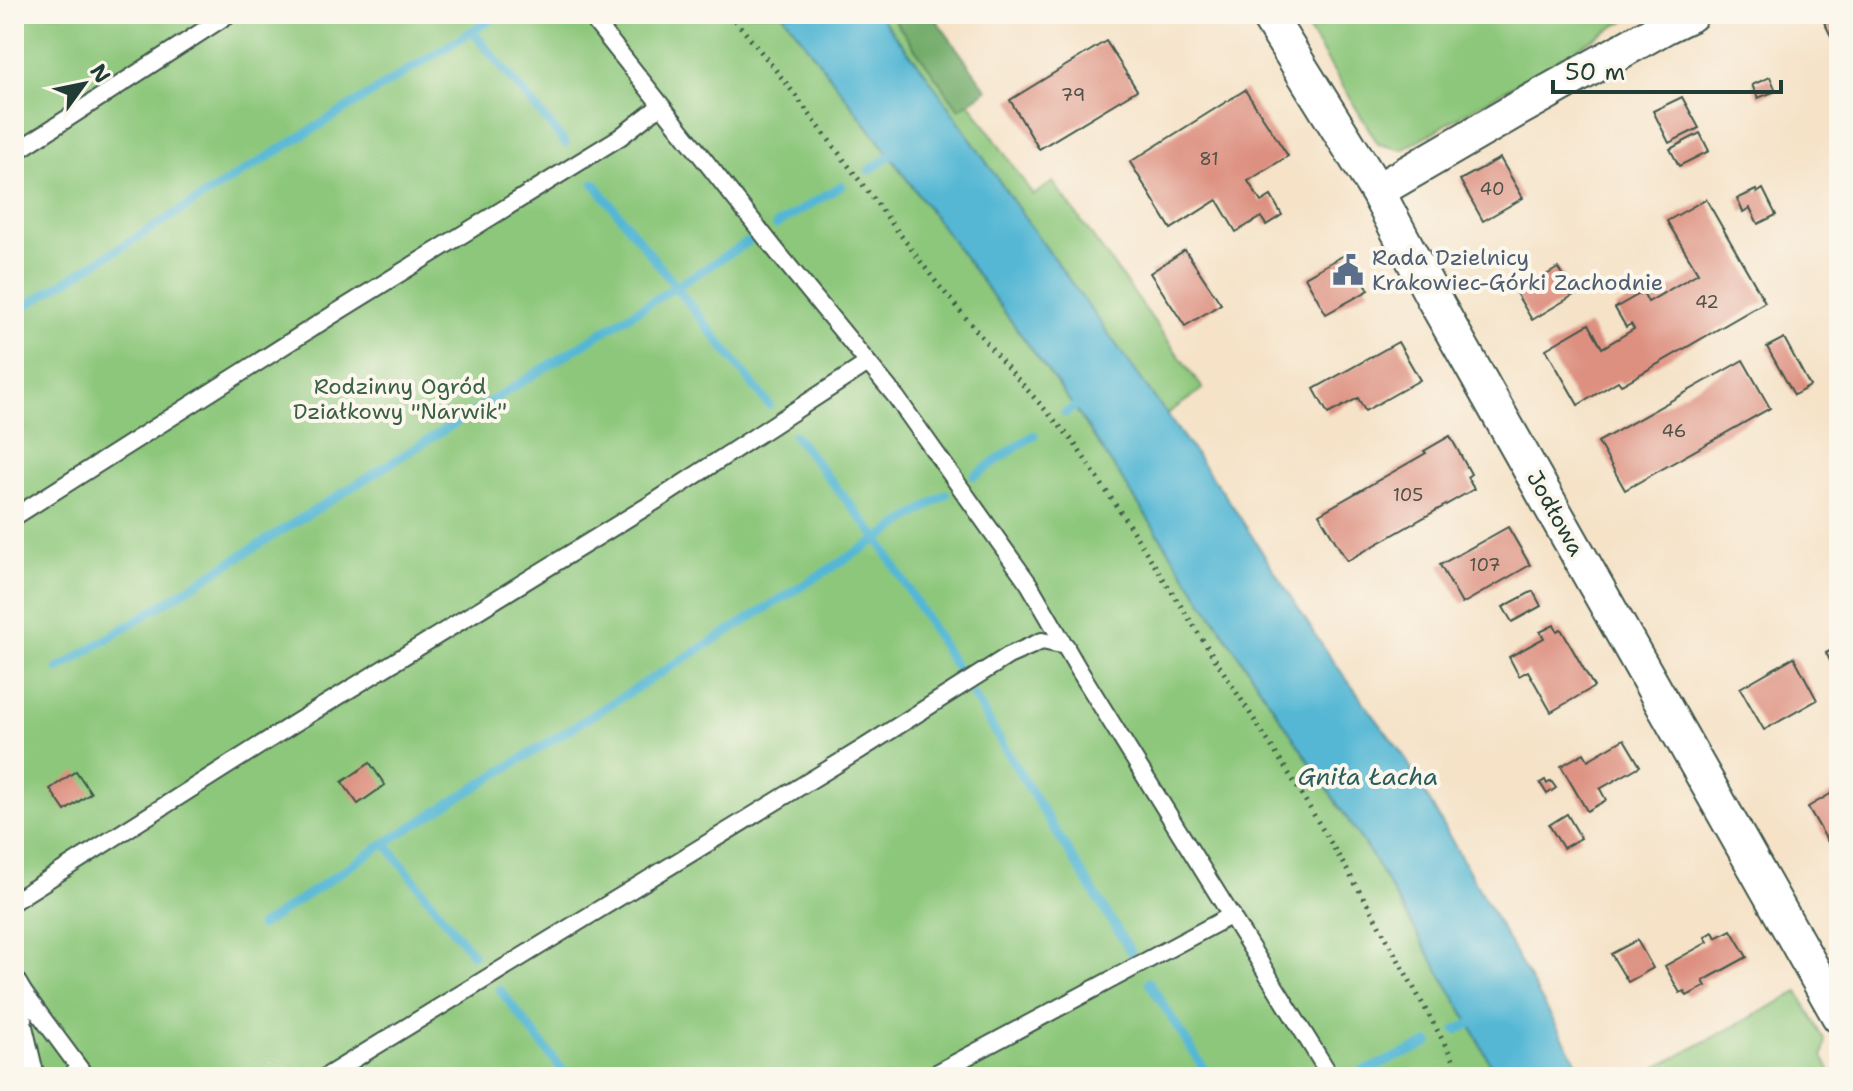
<svg xmlns="http://www.w3.org/2000/svg" width="1853" height="1091" font-family="'Shantell Sans',sans-serif">
<style>
.green{fill:#8dc77b;stroke:#568258;stroke-width:2}
.forest{fill:#72ac6b;stroke:#487450;stroke-width:2}
.water{fill:#55b7d4;stroke:#3a7a84;stroke-width:2}
.lines{fill:none;stroke-linecap:round;stroke-linejoin:round}
.stream{stroke:#55b7d4;stroke-width:9}
.building{fill:#dd9080}
.service-casing{stroke:#3f564a;stroke-width:20}
.minor-casing{stroke:#3f564a;stroke-width:38}
.path{stroke:#3f564a;stroke-width:5;stroke-dasharray:2 6;stroke-linecap:butt}
.service{stroke:#fff;stroke-width:16}
.minor{stroke:#fff;stroke-width:34}
.labels{text-anchor:middle;stroke-width:8;stroke-linejoin:round;paint-order:stroke}
.number-label{font-size:18px;fill:#4e5247}
.service-label{font-size:22px;fill:#4e5e75;stroke:#fbf7ec;text-anchor:start}
.park-label{font-size:22px;fill:#3a6046;stroke:#fbf7ec}
.street-label{font-size:22px;fill:#1f3d34;stroke:#fbf7ec}
.water-label{font-size:24px;font-style:italic;fill:#2c5c5c;stroke:#fbf7ec}
</style>
<rect width="100%" height="100%" fill="#fbf7ec"/>
<filter id="ink" filterUnits="userSpaceOnUse"><feTurbulence type="fractalNoise" baseFrequency=".0125" numOctaves="2"/><feDisplacementMap in="SourceGraphic" scale="16" xChannelSelector="R" yChannelSelector="G"/><feConvolveMatrix kernelMatrix="1 2 1 2 8 2 1 2 1" color-interpolation-filters="sRGB"/></filter>
<filter id="wash" filterUnits="userSpaceOnUse"><feTurbulence type="fractalNoise" baseFrequency=".006" numOctaves="4" result="noise"/><feDisplacementMap in="SourceGraphic" scale="32" xChannelSelector="R" yChannelSelector="G"/><feGaussianBlur stdDeviation="1.8" result="paint"/><feColorMatrix in="noise" values="0 0 0 0 0 0 0 0 0 0 0 0 0 0 0 0 0 1.4 0 .05"/><feComposite in="paint" operator="in"/></filter>
<g filter="url(#wash)">
<rect width="100%" height="100%" fill="#f5e2c7"/>
<!-- green -->
<g class="green">
<polygon points="14,14 783,14 890,156 1074,407 1370,853 1470,1024 1497,1077 14,1077"/>
<polygon points="878,14 890,14 959,109 969,102 1033,195 1053,182 1203,389 1165,415 1026,220 924,71"/>
<polygon points="1299,14 1636,14 1402,150 1378,144"/>
<polygon points="1798,992 1825,1041 1823,1057 1834,1077 1639,1077"/>
</g>
<!-- forest -->
<polygon class="forest" points="890,14 932,14 987,90 959,109"/>
<!-- water -->
<polygon class="water" points="783,14 878,14 924,71 1026,220 1230,502 1327,653 1404,756 1585,1077 1497,1077 1470,1024 1370,853 1074,407 890,156"/>
<g class="lines">
<!-- stream -->
<g class="stream">
<polyline points="472,31 565,143"/>
<polyline points="869,170 890,156"/>
<polyline points="594,183 769,405"/>
<polyline points="776,225 841,186"/>
<polyline points="14,313 500,14"/>
<polyline points="1065,413 1074,407"/>
<polyline points="794,435 878,539 959,673"/>
<polyline points="974,476 1034,435"/>
<polyline points="58,669 748,242"/>
<polyline points="973,695 1030,790 1131,952"/>
<polyline points="385,843 473,955"/>
<polyline points="260,926 385,843 878,539 946,494"/>
<polyline points="1149,982 1209,1077"/>
<polyline points="500,990 568,1077"/>
<polyline points="1456,1030 1470,1024"/>
<polyline points="1350,1077 1429,1043"/>
</g>
</g>
<g id="blocks">
<!-- building -->
<g class="building">
<polygon points="1839,15 1839,47 1837,48 1824,22"/>
<polygon points="1106,41 1137,90 1039,149 1010,100"/>
<polygon points="1770,77 1776,91 1758,98 1752,85"/>
<polygon points="1245,90 1288,156 1248,181 1261,202 1271,196 1282,215 1266,225 1261,217 1236,232 1217,200 1171,229 1130,162"/>
<polygon points="1682,97 1699,128 1669,143 1653,111"/>
<polygon points="1700,133 1709,151 1679,166 1670,149"/>
<polygon points="1500,158 1523,198 1483,221 1460,180"/>
<polygon points="1763,189 1776,215 1758,224 1750,208 1743,212 1737,199 1756,190 1757,193"/>
<polygon points="1706,199 1765,302 1623,384 1621,385 1618,381 1578,405 1546,349 1589,324 1602,348 1634,329 1631,324 1626,327 1615,308 1643,292 1648,302 1698,273 1667,221"/>
<polygon points="1185,250 1221,304 1185,326 1150,273"/>
<polygon points="1348,253 1369,290 1326,314 1305,277"/>
<polygon points="1558,268 1574,295 1532,320 1516,293"/>
<polygon points="1784,338 1810,386 1794,395 1767,347"/>
<polygon points="1398,342 1420,380 1365,411 1358,398 1328,414 1314,389"/>
<polygon points="1743,360 1770,408 1625,490 1598,442"/>
<polygon points="1450,436 1471,474 1467,477 1474,489 1347,561 1319,514 1426,453 1424,451"/>
<polygon points="1508,527 1530,565 1462,604 1440,565"/>
<polygon points="1533,591 1541,606 1512,622 1503,607"/>
<polygon points="1554,625 1557,631 1561,629 1594,687 1551,712 1528,671 1519,676 1509,657 1544,638 1540,632"/>
<polygon points="1839,646 1839,670 1836,672 1826,653"/>
<polygon points="1794,657 1817,700 1764,730 1740,688"/>
<polygon points="1624,739 1640,766 1600,789 1606,800 1587,811 1561,766 1584,753 1588,760"/>
<polygon points="370,763 385,785 358,804 342,782"/>
<polygon points="76,771 91,793 65,811 50,789"/>
<polygon points="1545,780 1547,784 1551,781 1556,788 1547,794 1540,783"/>
<polygon points="1839,789 1839,845 1832,849 1808,807"/>
<polygon points="1567,814 1581,838 1563,848 1549,825"/>
<polygon points="1731,930 1747,957 1703,981 1706,986 1687,996 1684,991 1680,993 1665,966 1708,942 1705,937 1713,932 1716,938"/>
<polygon points="1637,940 1653,968 1628,982 1611,954"/>
</g>
</g>
</g>
<g filter="url(#ink)">
<use href="#blocks" fill-opacity="0" stroke="#3f564a" stroke-width="2"/>
<g class="lines">
<defs>
<g id="service">
<polyline points="589,14 778,253 896,397 1029,584 1079,670 1331,1077"/>
<polyline points="14,153 229,14"/>
<polyline points="14,517 334,314 620,137 660,106"/>
<polyline points="14,901 295,723 659,499 868,363"/>
<polyline points="14,976 24,993 86,1077"/>
<polyline points="24,993 23,1022 36,1077"/>
<polyline points="14,1066 23,1077"/>
<polyline points="325,1077 860,750 1008,656 1042,641 1066,646"/>
<polyline points="929,1077 1232,915"/>
</g>
<g id="minor">
<polyline points="1267,14 1377,191 1434,299 1839,1016"/>
<polyline points="1377,191 1516,110 1666,26 1691,14"/>
</g>
</defs>
<!-- service casing -->
<use href="#service" class="service-casing"/>
<!-- minor casing -->
<use href="#minor" class="minor-casing"/>
<!-- path -->
<g class="path">
<polyline points="730,14 783,79 936,282 999,358 1072,440 1121,513 1293,780 1368,905 1463,1077"/>
<polyline points="1831,1044 1829,1049 1839,1069"/>
</g>
<!-- service -->
<use href="#service" class="service"/>
<!-- minor -->
<use href="#minor" class="minor"/>
</g>
</g>
<!-- icons -->
<defs>
<symbol id="civic-bare" viewBox="-9 -9 18 18"><path d="M-.6-6.5H3V-4.5H.6V-3L4-1V1h2V6H-6V1h2V-1L-.6-3ZM-1.2 2.5V6h2.4V2.5Z" fill="#5c6f8a" stroke="#fbf7ec" stroke-width="2.5" paint-order="stroke"/></symbol>
</defs>
<g fill-rule="evenodd">
<use href="#civic-bare" x="1326" y="248" width="44" height="44"/>
</g>
<g class="labels">
<!-- number labels -->
<g class="number-label">
<text x="1073" y="101">79</text>
<text x="1209" y="165">81</text>
<text x="1492" y="195">40</text>
<text x="1707" y="308">42</text>
<text x="1674" y="437">46</text>
<text x="1408" y="501">105</text>
<text x="1485" y="571">107</text>
</g>
<!-- service labels -->
<g class="service-label">
<text x="1372" y="265">Rada Dzielnicy<tspan x="1372" dy="25">Krakowiec-Górki Zachodnie</tspan></text>
</g>
<!-- park labels -->
<g class="park-label">
<text x="400" y="394">Rodzinny Ogród<tspan x="400" dy="25">Działkowy "Narwik"</tspan></text>
</g>
<!-- street labels -->
<g class="street-label">
<text transform="translate(1556 513) rotate(61)" y="8">Jodłowa</text>
</g>
<!-- water labels -->
<g class="water-label">
<text x="1368" y="785">Gniła Łacha</text>
</g>
</g>
<!-- margin -->
<rect width="1853" height="1091" fill="none" stroke="#fbf7ec" stroke-width="48"/>
<!-- north arrow -->
<g transform="translate(84 84) rotate(57)" stroke="#fbf7ec" stroke-width="6" paint-order="stroke">
<path d="M0-6L14 30L0 20L-14 30Z" fill="#1f3d34"/>
<text y="-12" font-size="22" font-weight="bold" text-anchor="middle" fill="#1f3d34">N</text>
</g>
<!-- scale -->
<path d="M1553 80v12h228v-12" fill="none" stroke="#1f3d34" stroke-width="4"/>
<text x="1565" y="80" font-size="24" fill="#1f3d34" stroke="#fbf7ec" stroke-width="6" paint-order="stroke">50 m</text>
</svg>
